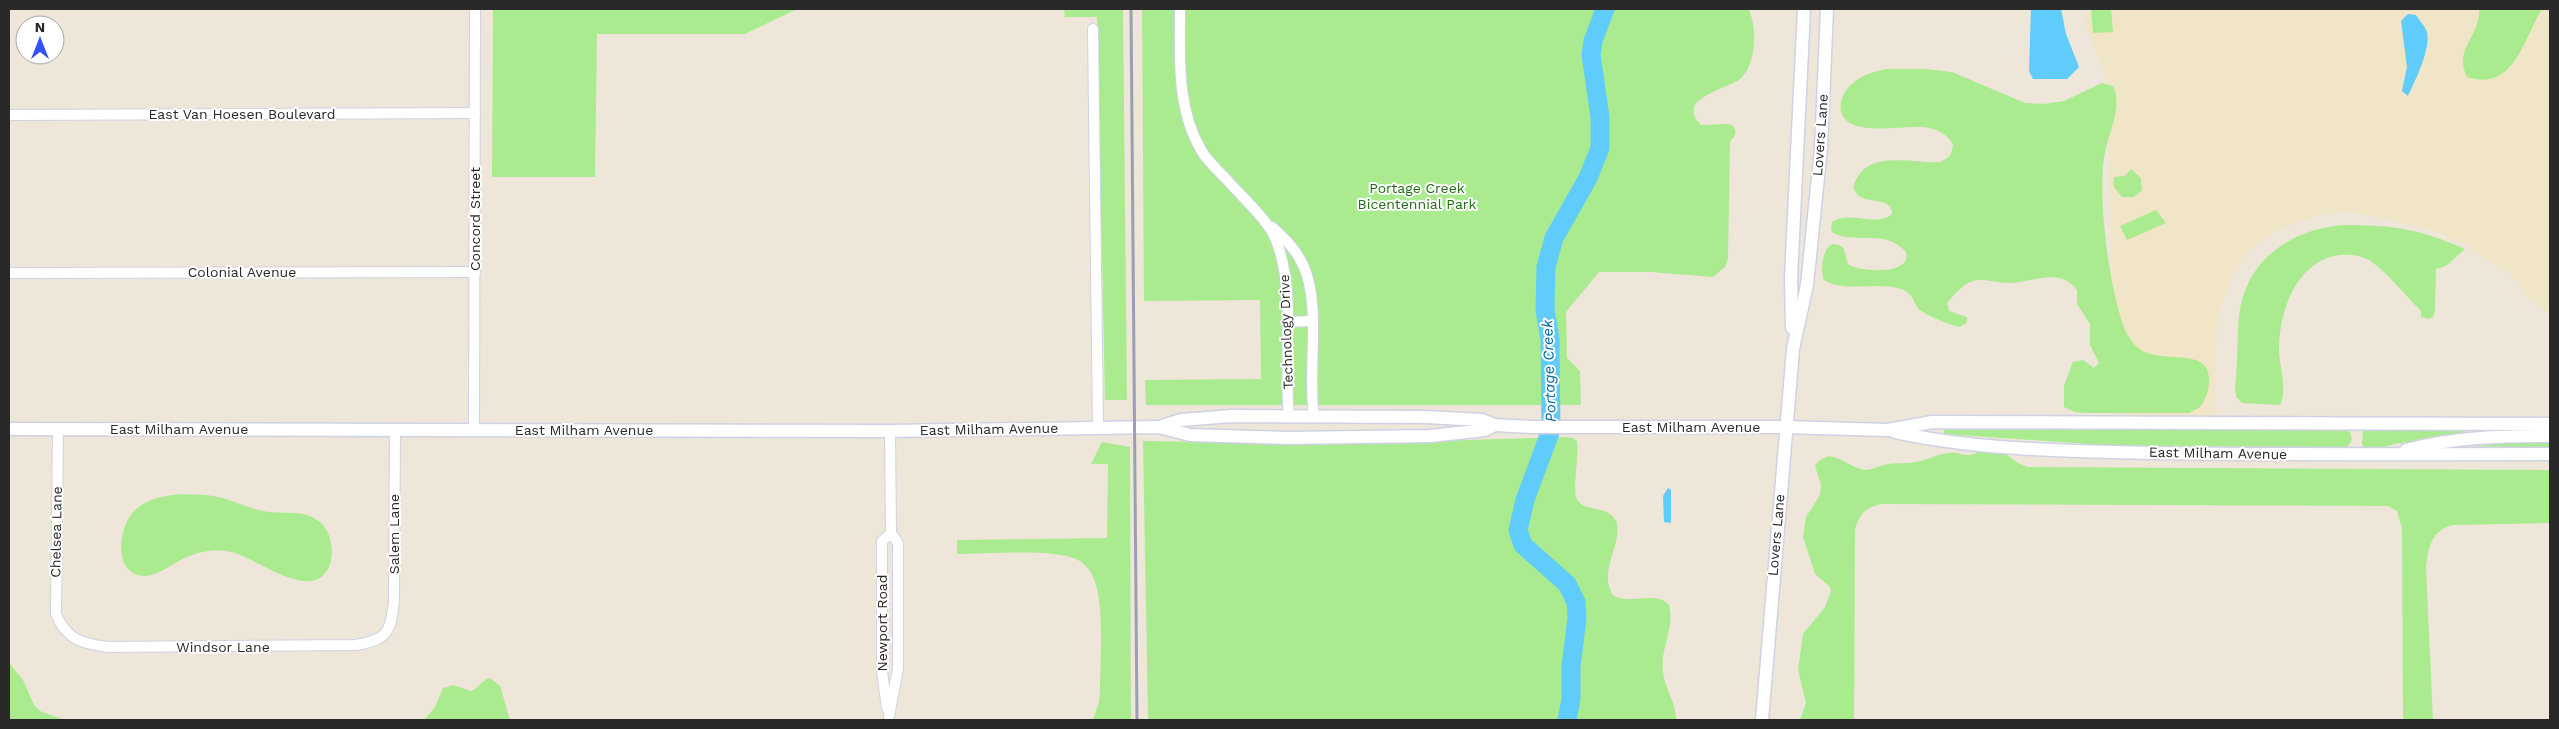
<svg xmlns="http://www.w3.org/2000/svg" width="2559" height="729" font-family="'Work Sans',sans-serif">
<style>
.education{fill:#f1e5c7}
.green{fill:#abeb8f}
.water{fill:#60ccfc}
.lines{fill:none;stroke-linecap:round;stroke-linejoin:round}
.river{stroke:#60ccfc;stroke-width:19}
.minor-casing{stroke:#cfd2e4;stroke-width:12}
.tertiary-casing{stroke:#cfd2e4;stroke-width:15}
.minor{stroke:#fff;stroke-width:10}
.tertiary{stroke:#fff;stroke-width:12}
.rail{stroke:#9c9eb6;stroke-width:3}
.labels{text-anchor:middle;stroke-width:4;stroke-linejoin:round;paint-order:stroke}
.street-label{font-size:14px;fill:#292929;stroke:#fff}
.park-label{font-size:14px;fill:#216e12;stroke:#fff}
.water-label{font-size:15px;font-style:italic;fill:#0067a7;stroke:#fff}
</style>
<rect width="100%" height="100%" fill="#ede6d9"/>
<!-- education -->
<polygon class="education" points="2087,9 2550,9 2550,315 2531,300 2510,274 2462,242 2423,227 2350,212 2318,215 2275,231 2251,249 2232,276 2218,314 2213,415 2117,416 2106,76 2085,24"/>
<!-- green -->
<g class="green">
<polygon points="493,9 797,9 745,34 597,34 595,177 492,177"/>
<polygon points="1064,9 1123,9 1127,400 1105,400 1097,17 1065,17"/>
<path d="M1142 9H1748C1758 26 1756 66 1740 79 1728 89 1674 98 1701 125L1728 124 1733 126C1737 133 1736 136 1730 141L1728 259 1725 267 1713 277 1651 272H1599L1566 312 1567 358 1580 371 1581 405H1146L1145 380 1261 379 1260 300 1144 301Z"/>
<polygon points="2091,9 2111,9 2113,32 2093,33"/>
<path d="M2479 9H2542C2523 40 2514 92 2467 77 2453 48 2481 36 2479 9Z"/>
<path d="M1886 69H1926L1952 72 2025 103 2044 104 2064 101 2102 83 2113 86C2123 105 2109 132 2105 152 2097 192 2108 275 2120 315 2123 327 2129 342 2141 350 2164 364 2209 347 2209 379 2209 390 2206 399 2200 407L2189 413H2085L2075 412 2064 407V386L2073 362 2083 360 2094 368 2099 363 2090 345V324L2077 304V290C2060 266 2031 283 2008 283 1996 283 1984 278 1973 281 1963 284 1952 296 1947 304L1949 311 1967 317V322L1960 327C1953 327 1927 315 1921 311 1912 303 1915 294 1901 289 1878 281 1844 293 1824 280 1820 271 1822 250 1832 244 1847 244 1844 253 1848 264 1859 272 1913 276 1906 252 1885 228 1858 245 1833 233L1831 230 1832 222C1850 210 1876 228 1892 214 1893 194 1859 207 1854 189 1853 185 1855 181 1857 178 1872 150 1915 164 1940 162 1949 158 1952 155 1953 144 1947 135 1940 130 1929 128 1906 123 1848 140 1841 111 1839 101 1844 91 1852 84 1862 75 1873 72 1886 69Z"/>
<polygon points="2131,169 2141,178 2142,190 2134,197 2122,197 2113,186 2114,177 2125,176"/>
<polygon points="2156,210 2166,223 2127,240 2120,226"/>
<path d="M2344 225C2394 225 2419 229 2465 249L2446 266 2436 269 2435 311 2433 317 2429 319 2421 317V311C2404 294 2388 273 2369 260 2361 255 2349 254 2340 255 2297 260 2279 311 2279 349 2279 366 2288 389 2280 405L2242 403 2236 397 2235 388C2238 363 2237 339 2239 315 2246 259 2292 229 2344 225Z"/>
<polygon points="1944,430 2344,430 2350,432 2352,440 2347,447 2119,446 1944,434"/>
<polygon points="2363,430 2464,430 2464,434 2394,444 2379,449 2365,449 2362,444"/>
<path d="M1565 437 1573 438 1577 441C1579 455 1573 488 1576 497 1583 515 1608 502 1617 523 1621 548 1599 569 1612 594 1627 607 1655 589 1669 605 1675 629 1660 648 1663 671 1664 689 1677 703 1676 720H1148L1143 441 1329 444Z"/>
<polygon points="2550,440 2550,448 2467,446 2467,444"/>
<path d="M1102 442 1130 447 1131 720H1093L1099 702 1100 690C1100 662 1105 600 1093 577 1091 571 1084 563 1078 560 1056 548 985 554 957 554V540L1107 538 1108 464H1091Z"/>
<path d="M1980 451 2003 452 2018 463 2028 467 2550 470V523L2453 525C2431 530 2428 549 2426 568L2433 720H2403L2402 528 2397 511 2388 506 1881 504C1865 508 1859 514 1855 530L1854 720H1800L1806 703 1798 670 1803 634 1825 607 1831 591 1829 586 1815 574 1803 537 1806 517 1820 495 1821 485 1815 466C1831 443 1847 469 1866 470 1872 470 1878 466 1884 465 1894 462 1905 464 1915 462 1926 461 1937 454 1948 453 1962 451 1964 460 1980 451Z"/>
<path d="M181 494C193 495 206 494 218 497 236 501 251 510 269 512 285 514 303 510 317 520 330 528 335 549 330 564 315 607 256 557 231 552 217 549 200 551 187 557 172 563 155 580 138 575 112 568 120 524 135 510 148 498 164 496 181 494Z"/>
<polygon points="9,663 23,680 34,705 40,711 64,720 9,720"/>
<path d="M490 678 500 686 510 720H424L435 707 443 688 453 685 471 691C480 688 481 680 490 678Z"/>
</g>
<!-- water -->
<g class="water">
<polygon points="2031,9 2061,9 2066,34 2079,67 2067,79 2033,79 2029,71"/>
<path d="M2408 14 2416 15C2419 20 2425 26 2427 32 2431 49 2415 81 2408 96L2402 91 2407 67 2401 21Z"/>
<polygon points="1668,488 1671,490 1671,523 1664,522 1663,496"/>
</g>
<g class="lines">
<!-- river -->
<polyline class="river" points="1567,720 1571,699 1571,667 1577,618 1576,602 1567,584 1523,545 1518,530 1525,500 1551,430 1550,339 1545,310 1546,267 1554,238 1588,178 1600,148 1600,117 1591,55 1593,41 1605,9"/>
<defs>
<g id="minor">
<path d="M1180 9C1180 56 1176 107 1201 150 1207 161 1219 171 1228 181 1242 197 1269 221 1276 240 1297 295 1283 359 1289 417"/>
<polyline points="1093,29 1098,427"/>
<polyline points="9,115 475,113"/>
<path d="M1272 227C1284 238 1296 249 1303 265 1322 305 1307 372 1314 417"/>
<polyline points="9,273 475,272"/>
<polyline points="1287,322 1312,321"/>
<path d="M58 430 56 614C66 639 82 644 108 647L356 645C387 639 390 634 394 602L395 429"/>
<polyline points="474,430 475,9"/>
<polyline points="887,708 882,671 882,541 891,533"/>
<polyline points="889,716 898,668 898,543 891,533 890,431"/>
</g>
<g id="tertiary">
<polyline points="1792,328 1791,278 1804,9"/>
<polyline points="1159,427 1181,420 1232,416 1427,417 1482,420 1495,425 1532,427 1785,427 1888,430 1932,422 2550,424"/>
<polyline points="9,429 890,431 1159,427 1190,435 1289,438 1430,436 1485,430 1495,425"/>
<path d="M1895 432C1974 450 2072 451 2154 453 2286 455 2418 454 2550 454"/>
<path d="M2406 450C2454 437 2501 436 2550 436"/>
<polyline points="1762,720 1793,349 1807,285 1821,148 1827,9"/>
</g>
</defs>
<!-- minor casing -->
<use href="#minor" class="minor-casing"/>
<!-- tertiary casing -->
<use href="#tertiary" class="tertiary-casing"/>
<!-- minor -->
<use href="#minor" class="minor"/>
<!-- tertiary -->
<use href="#tertiary" class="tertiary"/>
<!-- rail -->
<polyline class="rail" points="1131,9 1137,720"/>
</g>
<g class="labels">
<!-- street labels -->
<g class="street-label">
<text x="242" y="119">East Van Hoesen Boulevard</text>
<text transform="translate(1820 135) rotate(-86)" y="5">Lovers Lane</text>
<text transform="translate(475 219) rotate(-90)" y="5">Concord Street</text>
<text x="242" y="277">Colonial Avenue</text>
<text transform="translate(1286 332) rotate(-92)" y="5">Technology Drive</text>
<text x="1691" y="432">East Milham Avenue</text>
<text x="179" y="434">East Milham Avenue</text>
<text transform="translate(989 429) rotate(-1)" y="5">East Milham Avenue</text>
<text x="584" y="435">East Milham Avenue</text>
<text transform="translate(2218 453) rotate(1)" y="5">East Milham Avenue</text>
<text transform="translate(56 532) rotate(-89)" y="5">Chelsea Lane</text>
<text transform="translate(394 534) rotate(-90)" y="5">Salem Lane</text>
<text transform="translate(1776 535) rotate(-85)" y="5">Lovers Lane</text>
<text transform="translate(882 623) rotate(-90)" y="5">Newport Road</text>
<text x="223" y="652">Windsor Lane</text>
</g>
<!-- park labels -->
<g class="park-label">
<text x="1417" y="193">Portage Creek<tspan x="1417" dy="16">Bicentennial Park</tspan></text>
</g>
<!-- water labels -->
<g class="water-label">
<text transform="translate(1549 371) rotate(-92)" y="5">Portage Creek</text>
</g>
</g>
<!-- border -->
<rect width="2559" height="729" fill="none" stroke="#292929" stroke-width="20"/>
<!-- north arrow -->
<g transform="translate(40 40)"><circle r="24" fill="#ffffff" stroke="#a9a9a9"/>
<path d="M0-4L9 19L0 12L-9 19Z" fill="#3552ff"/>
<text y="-8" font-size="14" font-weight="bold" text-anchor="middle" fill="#292929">N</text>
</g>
</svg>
